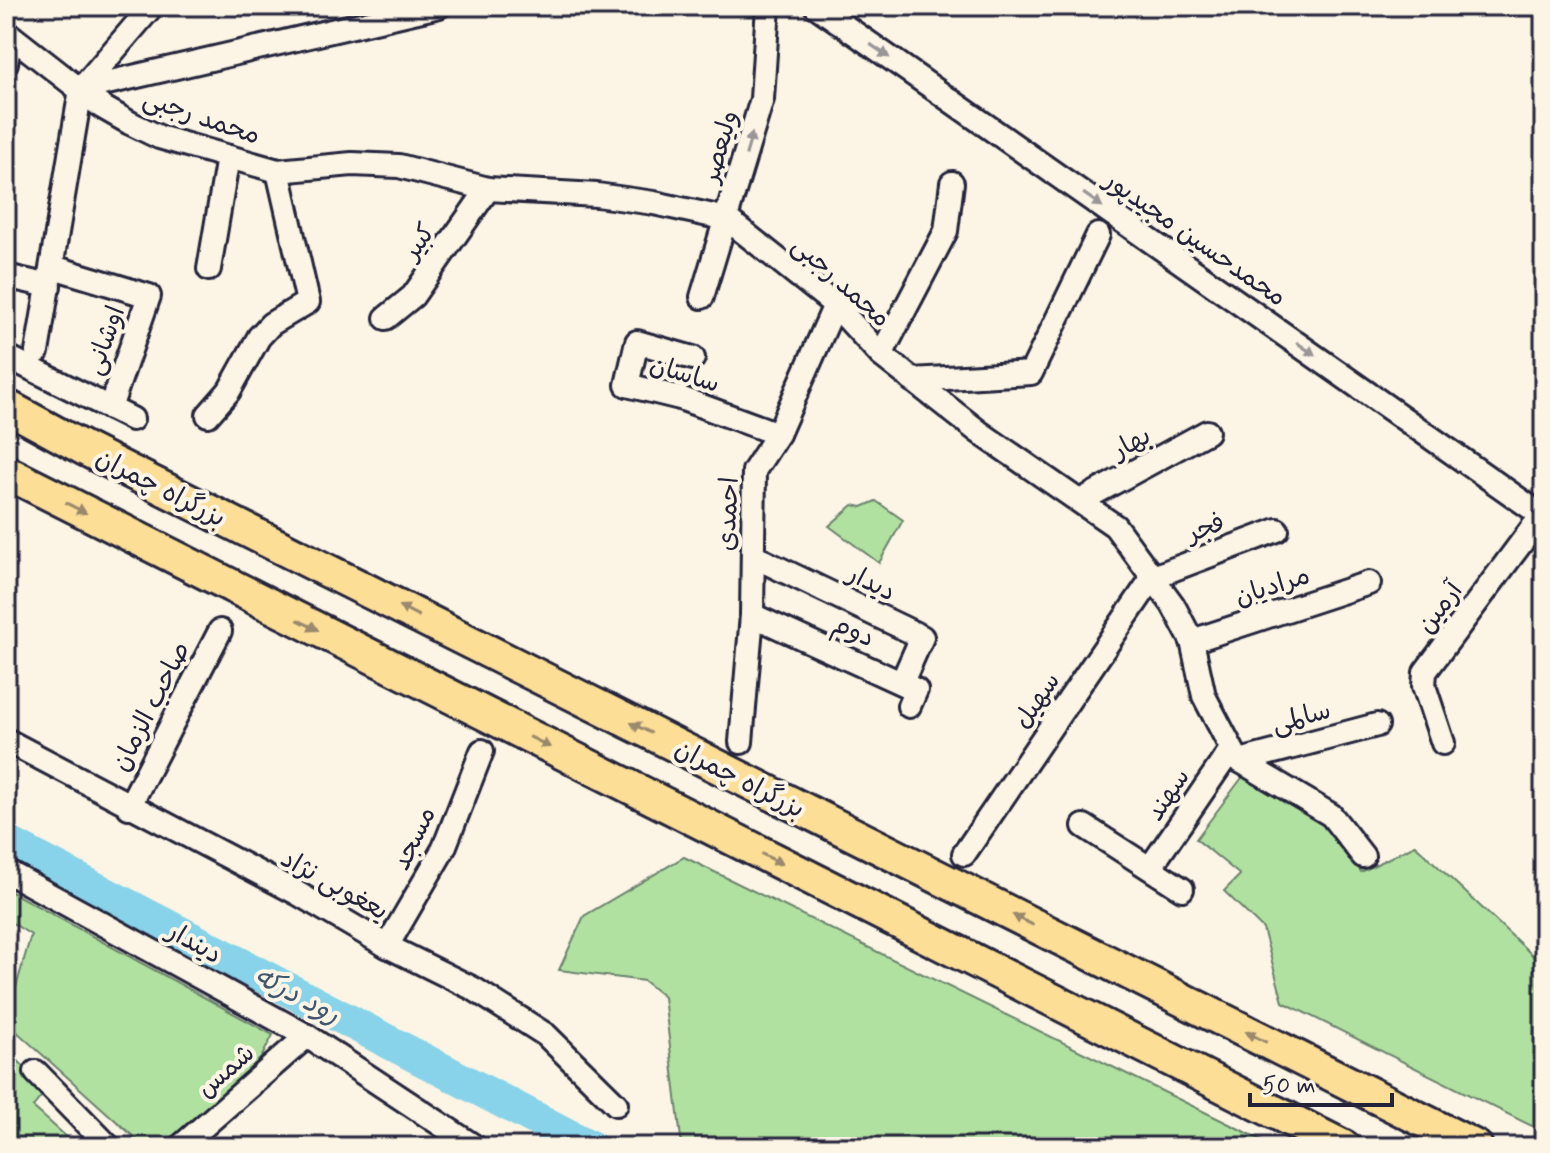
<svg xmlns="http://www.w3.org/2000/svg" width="1550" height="1153" font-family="Mynerve,'Playpen Sans Arabic',sans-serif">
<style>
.green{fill:#b1e1a0;stroke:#6a826e;stroke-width:2}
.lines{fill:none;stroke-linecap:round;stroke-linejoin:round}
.river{stroke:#88d3e9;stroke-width:34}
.minor-casing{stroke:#22223b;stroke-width:28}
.highway-casing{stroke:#22223b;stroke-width:38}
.minor{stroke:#fcf5e5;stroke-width:22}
.highway{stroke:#fdde96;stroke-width:32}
.oneway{fill:#9a9698}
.oneway2{fill:#9a896d}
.labels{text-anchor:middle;stroke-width:8;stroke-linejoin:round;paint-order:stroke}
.street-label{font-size:26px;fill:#22223b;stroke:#fcf5e5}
.water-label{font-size:28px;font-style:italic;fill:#41576f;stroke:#fcf5e5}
</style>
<rect width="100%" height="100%" fill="#fcf5e5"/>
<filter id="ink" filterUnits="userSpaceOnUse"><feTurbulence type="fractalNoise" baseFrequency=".0125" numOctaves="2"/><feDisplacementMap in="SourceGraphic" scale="16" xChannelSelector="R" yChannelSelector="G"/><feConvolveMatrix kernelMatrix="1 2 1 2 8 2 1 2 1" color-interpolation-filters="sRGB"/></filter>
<g filter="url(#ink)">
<!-- green -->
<g class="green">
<polygon points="876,501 903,520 879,563 829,526 853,505 862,507"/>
<polygon points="1244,775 1333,831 1361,872 1415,845 1544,966 1544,1132 1283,1002 1263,929 1224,891 1240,875 1196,839"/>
<polygon points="684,857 1276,1147 682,1147 664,997 644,981 559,970 584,916"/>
<polygon points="6,889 273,1035 261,1058 171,1147 145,1147 6,1022 31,935 6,919"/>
<polygon points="6,1049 47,1089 33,1107 78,1147 6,1147"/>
</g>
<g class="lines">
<!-- river -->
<polyline class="river" points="6,842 590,1147"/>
<defs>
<g id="minor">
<polyline points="816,6 1544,517"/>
<polyline points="6,32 102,107 130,123 159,137 278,171 352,164 399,166 488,189 597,195 654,203 727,219 835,305 881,355 979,432 1115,526 1173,605 1192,641 1204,696 1237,759 1331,815 1363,856"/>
<polyline points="6,63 11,36"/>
<polyline points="81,89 439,6"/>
<polyline points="81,89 152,6"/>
<polyline points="53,267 149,296 110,408"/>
<polyline points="209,269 228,157"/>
<polyline points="6,276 49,286"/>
<polyline points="702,297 762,99 768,6"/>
<polyline points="386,318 413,296 488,189"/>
<polyline points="37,352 81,89"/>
<polyline points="881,355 946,231 952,183"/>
<polyline points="6,356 132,419"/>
<polyline points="693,358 637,342 627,385 680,398 778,434"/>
<polyline points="912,380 1031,373 1098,235"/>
<polyline points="208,415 229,391 259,337 271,324 308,302 278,171"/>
<polyline points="1082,500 1207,432"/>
<polyline points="753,556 922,637 902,682"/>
<polyline points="1153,577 1277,530"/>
<polyline points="752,615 916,690 909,706"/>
<polyline points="1192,641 1369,583"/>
<polyline points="6,740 297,893 387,946 474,989 546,1035 616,1104"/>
<polyline points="741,742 752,615 754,471 778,434 835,305"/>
<polyline points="1443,743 1424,686 1425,672 1542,515"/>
<polyline points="1240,761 1377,725"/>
<polyline points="129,807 220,631"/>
<polyline points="1084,826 1182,889"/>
<polyline points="964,854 1153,577"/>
<polyline points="1150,868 1230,751"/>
<polyline points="6,871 307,1036 475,1147"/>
<polyline points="387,946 444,848 482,751"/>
<polyline points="36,1072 109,1147"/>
<polyline points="180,1147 307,1036"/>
</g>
<g id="highway">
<polyline points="6,406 85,449 1476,1147"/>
<polyline points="6,472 1344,1147"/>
</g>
</defs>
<!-- minor casing -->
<use href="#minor" class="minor-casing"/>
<!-- highway casing -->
<use href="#highway" class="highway-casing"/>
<!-- minor -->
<use href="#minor" class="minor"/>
<!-- highway -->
<use href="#highway" class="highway"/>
</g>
<!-- one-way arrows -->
<defs><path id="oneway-solid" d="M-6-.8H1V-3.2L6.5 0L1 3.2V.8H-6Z" transform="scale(2)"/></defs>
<g class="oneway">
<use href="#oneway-solid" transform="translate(880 51) rotate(35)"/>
<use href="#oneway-solid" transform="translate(749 144) rotate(-74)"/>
<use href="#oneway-solid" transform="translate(1093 200) rotate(35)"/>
<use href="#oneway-solid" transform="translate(1306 349) rotate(35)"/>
</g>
<g class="oneway2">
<use href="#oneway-solid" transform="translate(76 508) rotate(27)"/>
<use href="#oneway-solid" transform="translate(409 611) rotate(-153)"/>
<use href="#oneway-solid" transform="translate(308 625) rotate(27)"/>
<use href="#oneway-solid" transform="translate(641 728) rotate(-153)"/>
<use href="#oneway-solid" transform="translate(540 742) rotate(27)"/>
<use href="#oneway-solid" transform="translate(772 859) rotate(27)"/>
<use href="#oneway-solid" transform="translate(1023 920) rotate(-153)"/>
<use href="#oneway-solid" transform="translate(1256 1037) rotate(-153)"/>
</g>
</g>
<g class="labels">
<!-- street labels -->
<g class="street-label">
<text transform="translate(202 116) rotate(19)" y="9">محمد رجبی</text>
<text transform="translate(719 146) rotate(-74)" y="9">ولیعصر</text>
<text transform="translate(1196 238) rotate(35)" y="9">محمدحسین مجیدپور</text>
<text transform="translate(418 241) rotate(-55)" y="9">کبیر</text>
<text transform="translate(842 281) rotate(42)" y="9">محمد رجبی</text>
<text transform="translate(104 340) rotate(-70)" y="9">اوشانی</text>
<text transform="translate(685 373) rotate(17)" y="9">ساسان</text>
<text transform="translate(1131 442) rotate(-29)" y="9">بهار</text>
<text transform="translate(161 487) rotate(27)" y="9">بزرگراه چمران</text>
<text transform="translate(727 514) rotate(-87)" y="9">احمدی</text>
<text transform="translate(1205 527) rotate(-21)" y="9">فجر</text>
<text transform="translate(872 582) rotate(26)" y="9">دیدار</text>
<text transform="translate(1272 585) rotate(-18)" y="9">مرادیان</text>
<text transform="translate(1439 607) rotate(-53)" y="9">آرمین</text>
<text transform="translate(854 630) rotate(24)" y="9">دوم</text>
<text transform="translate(1036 700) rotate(-56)" y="9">سهیل</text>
<text transform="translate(150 706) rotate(-63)" y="9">صاحب الزمان</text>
<text transform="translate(1301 716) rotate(-15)" y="9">سالمی</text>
<text transform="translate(740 778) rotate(27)" y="9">بزرگراه چمران</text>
<text transform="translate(1167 794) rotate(-56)" y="9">سهند</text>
<text transform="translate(413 838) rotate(-64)" y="9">مسجد</text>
<text transform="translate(335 884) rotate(29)" y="9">یعغوبی نژاد</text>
<text transform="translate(195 942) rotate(29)" y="9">دیندار</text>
<text transform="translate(225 1070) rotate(-41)" y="9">شمس</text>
</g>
<!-- water labels -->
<g class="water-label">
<text transform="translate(298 994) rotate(28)" y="10">رود درکه</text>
</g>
</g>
<!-- margin -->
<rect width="1550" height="1153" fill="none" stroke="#fcf5e5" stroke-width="32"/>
<rect x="16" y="16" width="1518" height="1121" fill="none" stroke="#22223b" stroke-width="3" filter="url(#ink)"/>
<!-- scale -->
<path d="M1250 1093v12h142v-12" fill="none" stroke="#22223b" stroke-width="4"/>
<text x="1262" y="1093" font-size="24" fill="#22223b" stroke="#fcf5e5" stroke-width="6" paint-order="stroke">50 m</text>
</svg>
